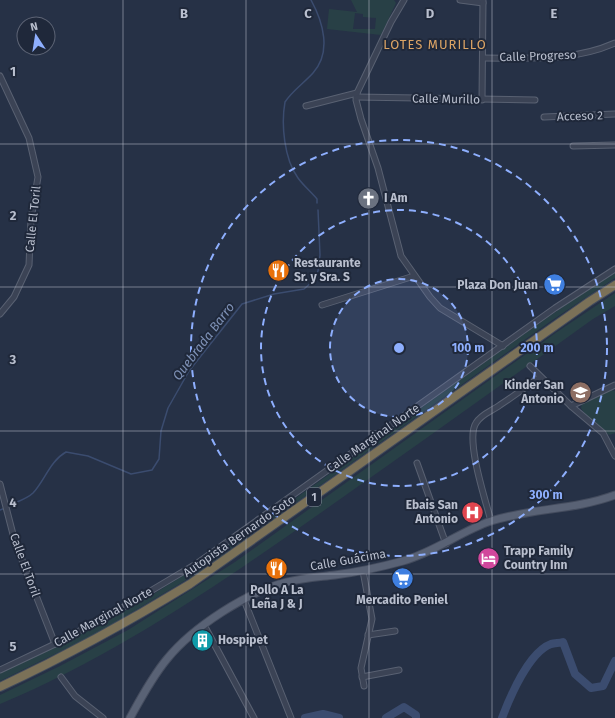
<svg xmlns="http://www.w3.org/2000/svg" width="615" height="718" font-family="'Fira Sans',sans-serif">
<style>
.green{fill:#284046;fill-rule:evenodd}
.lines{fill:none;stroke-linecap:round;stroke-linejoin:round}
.stream{stroke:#3b4c6f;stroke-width:1.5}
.river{stroke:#3b4c6f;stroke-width:8}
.minor-casing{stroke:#596172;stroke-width:7}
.major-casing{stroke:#444c5e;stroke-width:9}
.highway-casing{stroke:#424b5c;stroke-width:10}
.minor{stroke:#3b4355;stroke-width:5}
.major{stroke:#596275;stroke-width:7}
.highway{stroke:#7b7158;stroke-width:8}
.grid{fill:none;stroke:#b9bfce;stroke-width:1;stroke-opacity:0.55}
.ring{fill:none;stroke:#8eaffe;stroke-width:2;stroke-dasharray:7 5}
.labels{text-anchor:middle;stroke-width:4;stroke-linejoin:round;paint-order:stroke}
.shield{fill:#1f283a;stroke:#8b92a2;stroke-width:1}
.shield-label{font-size:11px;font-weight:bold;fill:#b9bfce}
.street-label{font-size:12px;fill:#b9bfce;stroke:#1f283a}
.poi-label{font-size:12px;font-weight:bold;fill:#b9bfce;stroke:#1f283a;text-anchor:start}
.neighbourhood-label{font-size:13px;letter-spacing:1px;fill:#dca465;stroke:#1f283a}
.water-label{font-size:13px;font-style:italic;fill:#7e91b6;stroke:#1f283a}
.grid-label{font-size:13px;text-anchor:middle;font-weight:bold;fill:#b9bfce;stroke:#1f283a;stroke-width:4;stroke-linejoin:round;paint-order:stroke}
.centre{fill:#8eaffe;stroke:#1f283a;stroke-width:2}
.ring-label{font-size:12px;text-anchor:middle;font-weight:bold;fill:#8eaffe;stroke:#1f283a;stroke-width:4;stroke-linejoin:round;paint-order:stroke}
</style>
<rect width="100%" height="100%" fill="#263146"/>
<!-- green -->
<g class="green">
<path d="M351 0H394L396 3 381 35 327 29 329 9 357 12ZM355 13 363 14V17L376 18 375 29H353Z"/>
<path d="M615 273V278L551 321 196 574 96 634 0 681V673C61 644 123 615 179 578 275 515 367 447 460 380 511 344 561 306 615 273Z"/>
<path d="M615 293V306L593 319C505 382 417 445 329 507 225 580 118 655 0 704V695L60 666 128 630 235 562 557 332Z"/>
<polygon points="611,390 615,391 615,433 609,435 584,413 581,408 582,403"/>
</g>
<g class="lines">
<!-- stream -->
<g class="stream">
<path d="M311 0C323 22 332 52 313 73 304 83 292 91 285 102 281 124 284 159 298 178 303 185 311 192 317 199V203"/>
<path d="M8 506C16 502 27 499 33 493 45 480 50 461 66 452L88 456 131 474 152 470 159 459 161 431 168 408 189 371 242 304 274 294 304 289 313 281 318 271 320 255 318 210"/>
<polyline points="0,510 5,508"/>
</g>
<!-- river -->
<g class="river">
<polyline points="305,718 323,714 339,718"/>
<polyline points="386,718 404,707 416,715 416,718"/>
<path d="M502 718C510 697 529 652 551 644 555 643 560 643 563 642L575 674 591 688 603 686 615 661"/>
</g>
<defs>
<g id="minor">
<polyline points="404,0 391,22 357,93 356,100 361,119 378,168 401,256 430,297 440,308 503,346"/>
<polyline points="460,0 483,3"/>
<path d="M483 58C529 58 572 62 615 43"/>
<polyline points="0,76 29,138 38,177 31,219 29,265 14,297 0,314"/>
<polyline points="356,97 535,100"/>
<polyline points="482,100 483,0"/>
<polyline points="306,106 357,93"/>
<polyline points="544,117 615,114"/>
<polyline points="573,146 615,145"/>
<polyline points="322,305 414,276"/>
<polyline points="530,366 571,406 603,433 615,456"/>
<polyline points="571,406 615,385"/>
<polyline points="417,463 446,544"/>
<polyline points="0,484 15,542 55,644"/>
<path d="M491 521C486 502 465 439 476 423 481 414 492 411 500 405 514 396 527 386 540 377"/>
<polyline points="363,571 372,619 361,668 364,686"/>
<polyline points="244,600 291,718"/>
<polyline points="204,625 254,718"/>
<polyline points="368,635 395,631"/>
<polyline points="0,670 55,644 122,608 196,564 555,308 615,269"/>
<polyline points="61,677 75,696 103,718"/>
<polyline points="362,677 399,670"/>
</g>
<path id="major" d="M130 718C141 698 152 677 167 659 193 627 247 592 287 582 303 578 319 577 335 575 358 572 381 567 403 561 435 552 461 531 491 521 532 508 575 510 615 495"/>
<path id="highway" d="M0 687C66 656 128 622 190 584L590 301 615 285"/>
</defs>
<!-- minor casing -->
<use href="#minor" class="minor-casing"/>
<!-- major casing -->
<use href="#major" class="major-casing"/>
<!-- highway casing -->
<use href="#highway" class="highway-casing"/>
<!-- minor -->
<use href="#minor" class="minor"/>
<!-- major -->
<use href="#major" class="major"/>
<!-- highway -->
<use href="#highway" class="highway"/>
</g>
<!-- grid -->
<path class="grid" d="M123 0V718M246 0V718M369 0V718M492 0V718M0 144H615M0 287H615M0 431H615M0 574H615"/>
<!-- distance rings -->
<circle cx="399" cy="348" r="69" fill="#8eaffe" fill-opacity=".12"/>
<g class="ring">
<circle cx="399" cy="348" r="69"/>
<circle cx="399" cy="348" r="138"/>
<circle cx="399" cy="348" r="208"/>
</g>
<!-- icons -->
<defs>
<symbol id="church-disc" viewBox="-11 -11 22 22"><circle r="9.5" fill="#6b7280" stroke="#1f283a"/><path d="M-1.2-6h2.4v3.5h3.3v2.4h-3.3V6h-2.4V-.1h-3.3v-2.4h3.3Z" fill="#fff"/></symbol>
<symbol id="restaurant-disc" viewBox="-11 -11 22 22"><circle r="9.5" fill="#e8710a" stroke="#1f283a"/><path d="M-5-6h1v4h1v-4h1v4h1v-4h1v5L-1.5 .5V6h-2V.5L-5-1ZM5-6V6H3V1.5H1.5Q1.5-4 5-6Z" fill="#fff"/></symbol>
<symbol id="supermarket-disc" viewBox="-11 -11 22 22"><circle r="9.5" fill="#3f7fe0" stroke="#1f283a"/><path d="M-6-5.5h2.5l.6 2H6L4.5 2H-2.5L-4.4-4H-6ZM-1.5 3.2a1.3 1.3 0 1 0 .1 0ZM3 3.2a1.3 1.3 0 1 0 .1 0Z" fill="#fff"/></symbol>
<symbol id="school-disc" viewBox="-11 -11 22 22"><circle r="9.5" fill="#8d6e63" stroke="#1f283a"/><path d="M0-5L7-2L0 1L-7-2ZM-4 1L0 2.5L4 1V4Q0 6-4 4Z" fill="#fff"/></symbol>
<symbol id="hospital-disc" viewBox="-11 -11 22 22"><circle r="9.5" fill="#e0444e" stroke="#1f283a"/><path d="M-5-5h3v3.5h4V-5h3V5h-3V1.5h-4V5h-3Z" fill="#fff"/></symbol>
<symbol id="hotel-disc" viewBox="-11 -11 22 22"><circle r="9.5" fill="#d1479c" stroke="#1f283a"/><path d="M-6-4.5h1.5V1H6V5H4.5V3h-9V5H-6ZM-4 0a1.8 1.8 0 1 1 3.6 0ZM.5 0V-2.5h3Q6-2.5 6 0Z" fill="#fff"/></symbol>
<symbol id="building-disc" viewBox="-11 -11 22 22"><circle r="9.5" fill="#0f9aa8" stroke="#1f283a"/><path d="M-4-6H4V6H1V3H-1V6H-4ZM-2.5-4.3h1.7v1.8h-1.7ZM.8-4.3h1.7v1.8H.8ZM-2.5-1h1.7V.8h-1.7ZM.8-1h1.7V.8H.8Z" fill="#fff"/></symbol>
</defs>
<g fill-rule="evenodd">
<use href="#church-disc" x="356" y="186" width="25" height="25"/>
<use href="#restaurant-disc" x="266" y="258" width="25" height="25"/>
<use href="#supermarket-disc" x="542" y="272" width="25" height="25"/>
<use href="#school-disc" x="568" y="380" width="25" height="25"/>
<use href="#hospital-disc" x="460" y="500" width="25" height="25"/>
<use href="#hotel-disc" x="476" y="546" width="25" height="25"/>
<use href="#restaurant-disc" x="264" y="556" width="25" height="25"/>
<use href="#supermarket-disc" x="390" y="566" width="25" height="25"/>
<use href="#building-disc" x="190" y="628" width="25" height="25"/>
</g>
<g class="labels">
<!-- shield labels -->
<rect class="shield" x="307" y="488" width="14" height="18" rx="3"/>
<g class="shield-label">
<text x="314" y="501">1</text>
</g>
<!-- street labels -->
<g class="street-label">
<text transform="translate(538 56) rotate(-2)" y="4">Calle Progreso</text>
<text transform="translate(446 99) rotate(1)" y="4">Calle Murillo</text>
<text transform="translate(580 116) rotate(-2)" y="4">Acceso 2</text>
<text transform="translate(33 219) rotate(-84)" y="4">Calle El Toril</text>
<text transform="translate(373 438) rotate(-35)" y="4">Calle Marginal Norte</text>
<text transform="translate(239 536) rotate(-35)" y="4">Autopista Bernardo Soto</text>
<text transform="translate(348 560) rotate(-10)" y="4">Calle Guácima</text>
<text transform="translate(25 565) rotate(70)" y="4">Calle El Toril</text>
<text transform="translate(103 617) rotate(-29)" y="4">Calle Marginal Norte</text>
</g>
<!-- poi labels -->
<g class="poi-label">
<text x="384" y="202">I Am</text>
<text x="294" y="267">Restaurante<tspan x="294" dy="14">Sr. y Sra. S</tspan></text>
<text x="538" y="289" text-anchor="end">Plaza Don Juan</text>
<text x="564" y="389" text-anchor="end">Kinder San<tspan x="564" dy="14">Antonio</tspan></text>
<text x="458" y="509" text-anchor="end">Ebais San<tspan x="458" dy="14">Antonio</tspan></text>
<text x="504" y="555">Trapp Family<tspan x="504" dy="14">Country Inn</tspan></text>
<text x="277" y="594" text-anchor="middle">Pollo A La<tspan x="277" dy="14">Leña J &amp; J</tspan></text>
<text x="402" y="604" text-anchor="middle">Mercadito Peniel</text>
<text x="218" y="644">Hospipet</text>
</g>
<!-- neighbourhood labels -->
<g class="neighbourhood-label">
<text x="435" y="49">LOTES MURILLO</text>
</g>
<!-- water labels -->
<g class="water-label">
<text transform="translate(203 341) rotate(-53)" y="5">Quebrada Barro</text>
</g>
</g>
<g class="grid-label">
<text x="184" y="18">B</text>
<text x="308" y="18">C</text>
<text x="430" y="18">D</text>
<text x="554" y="18">E</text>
<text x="13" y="76">1</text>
<text x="13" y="220">2</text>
<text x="13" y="364">3</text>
<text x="13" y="507">4</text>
<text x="13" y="651">5</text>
</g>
<circle cx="399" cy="348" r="6" class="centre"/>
<g class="ring-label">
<text x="468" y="352">100 m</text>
<text x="537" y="352">200 m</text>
<text x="546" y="499">300 m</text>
</g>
<!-- north arrow -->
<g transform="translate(36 36) rotate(348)"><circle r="19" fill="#1f283a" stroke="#5d6475"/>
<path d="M0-3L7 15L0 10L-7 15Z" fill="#8eaffe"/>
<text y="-6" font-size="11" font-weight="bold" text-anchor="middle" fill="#b9bfce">N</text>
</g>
</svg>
